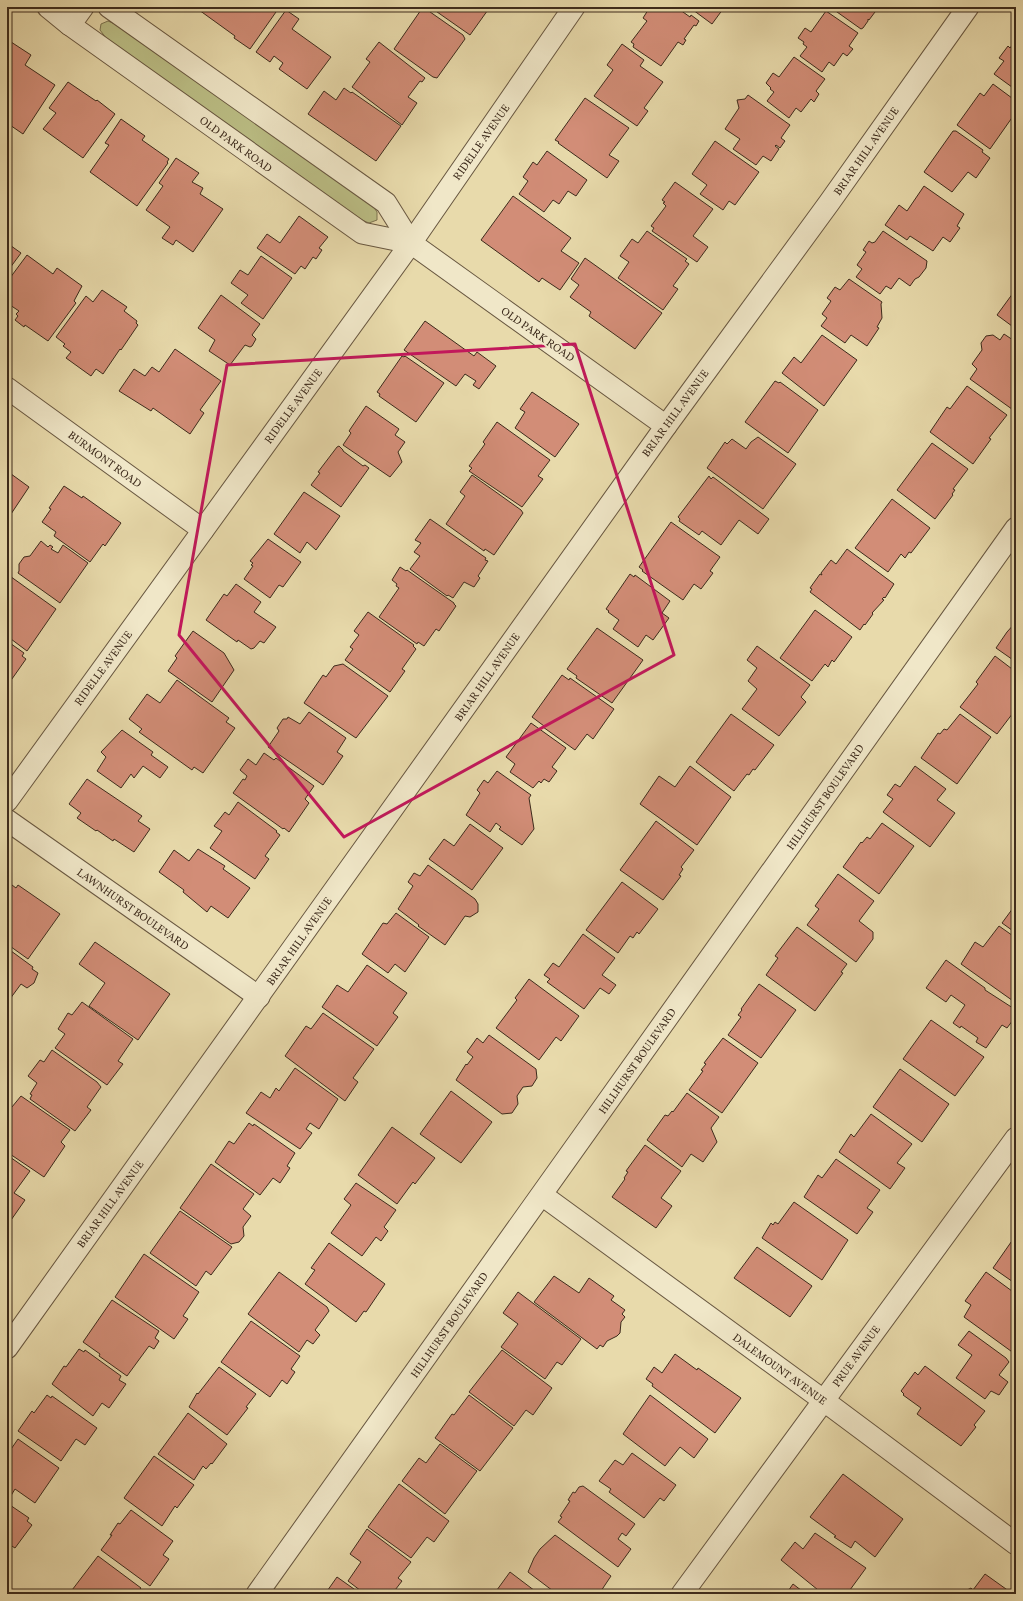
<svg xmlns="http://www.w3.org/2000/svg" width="1023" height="1601" font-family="Vollkorn,serif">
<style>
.green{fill:#bbbe85;stroke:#7c7450}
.building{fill:#d28d77;stroke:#3d2b1c}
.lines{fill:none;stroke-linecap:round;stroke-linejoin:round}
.minor-casing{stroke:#685740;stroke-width:23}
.minor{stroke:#f0e7c8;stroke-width:21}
.marked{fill:none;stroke:#c2185b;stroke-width:3;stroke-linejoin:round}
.labels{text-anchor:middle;stroke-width:4;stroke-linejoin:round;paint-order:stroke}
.street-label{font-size:11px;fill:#3d2b1c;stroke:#f0e7c8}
</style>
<rect width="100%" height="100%" fill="#e8daab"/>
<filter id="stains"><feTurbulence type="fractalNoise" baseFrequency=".005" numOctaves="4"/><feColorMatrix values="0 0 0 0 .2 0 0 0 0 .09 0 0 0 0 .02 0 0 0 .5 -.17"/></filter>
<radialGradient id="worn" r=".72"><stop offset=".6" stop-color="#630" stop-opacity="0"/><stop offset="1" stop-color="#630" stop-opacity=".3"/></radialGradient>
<!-- green -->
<polygon class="green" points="108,21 115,24 373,206 377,212 377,220 369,223 362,220 106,38 100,30 101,24"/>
<!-- building -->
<g class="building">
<polygon points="201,7 268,7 276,12 250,49 234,38 235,36 199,10"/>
<polygon points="423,7 463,35 465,39 437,78 433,77 394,49"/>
<polygon points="430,7 490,7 470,35"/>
<polygon points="650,7 676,7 690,17 691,15 699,21 696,26 694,25 684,39 686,40 683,45 678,42 661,66 633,47 634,44 631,42 647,21 643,18"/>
<polygon points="689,7 720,7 723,9 712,24"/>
<polygon points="830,7 871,7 875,12 869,20 868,19 868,21 863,28 861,29"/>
<polygon points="286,10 299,19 292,29 331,57 307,89 279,69 283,63 274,56 270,62 256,52"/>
<polygon points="826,11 858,33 849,46 853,49 847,56 843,53 834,66 829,62 822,72 800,56 807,47 803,44 804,42 798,38 805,28 811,32"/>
<polygon points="8,40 31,55 25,65 55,85 23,134 7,123 7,42"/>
<polygon points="1016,40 1016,90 994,74 1004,61 999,58 1008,46 1010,48"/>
<polygon points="379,42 425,78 422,82 420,81 408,97 417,103 402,125 352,87 370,62 366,59"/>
<polygon points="622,44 644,60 640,66 663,82 644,108 648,111 637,126 594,96 613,70 607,65"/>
<polygon points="794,57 825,79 816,91 819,94 814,102 811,99 801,112 796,108 789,118 767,101 774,92 770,89 771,88 766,83 773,73 779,77"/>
<polygon points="68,82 96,101 97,100 115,114 83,158 43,129 56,113 49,108"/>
<polygon points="993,84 1016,101 1016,112 990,149 957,125 980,93 984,96"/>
<polygon points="344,88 351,93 352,92 401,126 376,161 308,114 324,91 336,100"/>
<polygon points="748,95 790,125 781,138 785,141 780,148 776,145 775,146 779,149 771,161 763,156 756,165 733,149 740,139 725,129 739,108 737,100 745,99"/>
<polygon points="585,98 629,128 609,155 619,161 607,178 558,143 559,142 555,140"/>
<polygon points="121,119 145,136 142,140 169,159 167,162 168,163 137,206 90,172 109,145 105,143"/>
<polygon points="953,131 956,131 983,150 982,152 990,158 976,178 968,172 952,192 924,172"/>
<polygon points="715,141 759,172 735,205 729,201 723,210 700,194 707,185 692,174"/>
<polygon points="547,151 587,180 576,196 568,191 559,204 553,200 544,212 519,194 528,181 523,177 533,162 537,165"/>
<polygon points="176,158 199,173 192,182 203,188 200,194 223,209 193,252 176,240 173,245 162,238 170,227 146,210 163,186 159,183"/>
<polygon points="675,182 713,209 693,236 708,247 697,262 652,231 654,228 651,226 666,206 663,203 665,202 662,200"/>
<polygon points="924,186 964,214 957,226 960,228 950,242 943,237 933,251 910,236 907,240 885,225 899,205 907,211"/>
<polygon points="513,196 571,238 561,251 579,263 560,290 542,278 539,282 481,240"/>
<polygon points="299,216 328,237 319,248 322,250 316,259 313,257 305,269 301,266 295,274 257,248 267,234 280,243"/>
<polygon points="647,231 687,259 685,261 689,264 673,286 678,289 663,310 618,278 629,262 620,256 632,239 638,243"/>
<polygon points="883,231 927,261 926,268 919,277 915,279 910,286 899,278 891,289 886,286 880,294 856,277 862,269 857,265 866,252 863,250 869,241 872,243 875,242"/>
<polygon points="7,243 21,253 7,272"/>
<polygon points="27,255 53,274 57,268 82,286 74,301 76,303 48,341 25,325 24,327 15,320 18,316 16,314 19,311 7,303 7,282"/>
<polygon points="261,256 292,278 263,319 241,303 248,295 231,283 240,270 248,275"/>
<polygon points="585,258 662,313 635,349 589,316 591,312 570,297 579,285 571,279"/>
<polygon points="849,279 882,302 881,304 882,318 877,327 879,328 867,346 851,335 845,343 821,326 827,318 822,314 831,301 827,298 835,287 840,290"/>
<polygon points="1016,289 1016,329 997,315"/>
<polygon points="102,290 127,307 124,311 137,321 136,323 138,325 121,350 120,349 103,374 96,369 91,376 66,358 71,352 63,346 65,344 56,337 86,296 93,302"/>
<polygon points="221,295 260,324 252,335 256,339 252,346 250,347 245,345 230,365 209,351 215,340 198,328"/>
<polygon points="425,321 474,356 477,352 496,366 479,389 473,385 476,381 465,374 456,386 404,350"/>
<polygon points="1004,334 1016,342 1016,412 970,379 977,369 972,364 982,350 981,343 986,336 993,335 1000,340"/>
<polygon points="822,335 857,360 824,406 782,373 794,357 801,363"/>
<polygon points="175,349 221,381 200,410 204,413 190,434 153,408 151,411 119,391 134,369 145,376 152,367 159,372"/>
<polygon points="402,356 404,357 405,356 444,383 416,422 379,396 380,394 377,392"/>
<polygon points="775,381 779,383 780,382 818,410 788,453 745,422"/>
<polygon points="967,386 1007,415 989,438 991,439 973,464 930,432 947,407 950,409"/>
<polygon points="532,392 579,424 555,457 515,428 525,412 520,409"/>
<polygon points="366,406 399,429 395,435 405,442 398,452 402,462 390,477 343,445 351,433 349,431"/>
<polygon points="497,422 550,460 538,476 543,479 522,507 469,471 472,468 469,466 485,444 483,442"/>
<polygon points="758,437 796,464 763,509 707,468 725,442 727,444 732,439 746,449 751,442"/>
<polygon points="932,443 968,469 953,489 955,490 952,494 953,495 935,519 897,490"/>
<polygon points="339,446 343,450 343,451 363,466 365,465 369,468 341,507 311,485 320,473 318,472 337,447"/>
<polygon points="7,471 29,487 7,520"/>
<polygon points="472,475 521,510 523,513 494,555 485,549 484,551 446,524 465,496 460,492"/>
<polygon points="709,476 711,479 713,477 769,519 758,534 739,520 721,545 702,531 699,535 679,521 680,519 678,517"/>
<polygon points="64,486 82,498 83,496 121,523 105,546 103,544 90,562 54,536 56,532 42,522 51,509 49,508"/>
<polygon points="304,492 340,516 316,550 307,542 300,553 274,534"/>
<polygon points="892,499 930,528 911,553 909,552 905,558 901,554 888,572 855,548"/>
<polygon points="430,519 486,558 485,560 488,561 478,576 480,578 474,587 464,582 453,598 448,595 447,596 410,569 420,556 414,552 421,543 415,540"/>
<polygon points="671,522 720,557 710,571 713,573 701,589 694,584 683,600 642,571 643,570 639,567"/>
<polygon points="268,539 301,562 283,587 279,585 270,598 244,579 253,566 251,565 253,563 250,561"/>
<polygon points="41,541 48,547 50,545 53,547 51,549 58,553 63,545 88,563 60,603 18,573 19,571 19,564 24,557 30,556"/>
<polygon points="847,549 894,584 885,598 884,597 882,599 884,600 872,613 873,614 865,625 864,624 860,630 810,592 812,589 810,588 820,574 822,575 821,573 831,560 836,564"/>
<polygon points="400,567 406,571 407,570 454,603 454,604 456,606 439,631 436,629 424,646 418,642 417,644 379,617 399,588 396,586 397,584 392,580"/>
<polygon points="7,574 56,609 27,651 7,636"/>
<polygon points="630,574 634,577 635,575 670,601 662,613 669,618 653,640 646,635 638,647 613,629 619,620 608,612 609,611 606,609"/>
<polygon points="236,584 261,602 254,612 276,627 264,643 260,641 254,648 251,649 238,640 237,642 206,620 224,594 227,596"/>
<polygon points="815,610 852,637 834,662 832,660 828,667 825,664 812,681 780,658"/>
<polygon points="368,612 414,645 413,646 416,649 402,669 405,671 390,692 345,660 353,649 350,647 359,635 354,631"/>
<polygon points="1016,622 1016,662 996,648 1007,632"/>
<polygon points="597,628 643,660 612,703 576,678 577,676 567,669"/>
<polygon points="193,631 224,653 234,670 212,702 168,671 177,658 175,656"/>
<polygon points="7,641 24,653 22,656 26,659 7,686"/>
<polygon points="757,646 810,685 801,697 806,702 779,736 742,709 757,689 748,681 757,668 747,660"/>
<polygon points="995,656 1016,672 1016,709 997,734 960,707 978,684 976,682"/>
<polygon points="343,664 388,696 356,738 304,703 323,675 326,677 334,666"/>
<polygon points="562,675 569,680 570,678 614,709 593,739 587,734 575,750 543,727 544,726 532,717"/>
<polygon points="177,680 229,718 226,722 235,728 203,773 194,767 192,770 139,732 142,729 129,719 147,694 160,703"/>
<polygon points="309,712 346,738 337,752 343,756 323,785 268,747 279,731 277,728 283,719 287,719 288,717 300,724"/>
<polygon points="731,714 774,745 755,770 753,769 749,775 747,774 734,791 696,762"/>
<polygon points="960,714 991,737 957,784 921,758 938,733 940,734 944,729 947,730"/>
<polygon points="531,723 566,748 552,767 557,771 549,782 544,779 541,783 539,781 533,788 510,772 515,764 506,757"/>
<polygon points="122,730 153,752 151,755 168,767 160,778 143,766 134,778 131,774 121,788 97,771 106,757 101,752"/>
<polygon points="264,753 274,760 276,758 314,786 305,799 309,803 289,832 284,828 283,829 233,793 243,779 245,780 247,776 240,770 248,759 256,765"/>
<polygon points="690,766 731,797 697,845 640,804 659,776 675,787"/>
<polygon points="915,766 946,789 937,800 955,813 930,847 883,812 893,799 887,795 895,784 900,787"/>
<polygon points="497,771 531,795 529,798 534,829 522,845 499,829 501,827 496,823 490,832 466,815 480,793 477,790 484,780 488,783"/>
<polygon points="87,779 142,816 138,821 150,829 134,852 114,839 113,841 97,830 96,831 77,818 81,813 69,804"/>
<polygon points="238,802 277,831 276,832 280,835 265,856 269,859 255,879 210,848 222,831 214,826 225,812 229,815"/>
<polygon points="656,821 694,850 681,867 683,869 679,875 681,876 663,900 620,870"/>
<polygon points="882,823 914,846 879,894 843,867 861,842 862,843 867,837 870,839"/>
<polygon points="470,824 503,848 472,890 429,859 444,839 454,846"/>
<polygon points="198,849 225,866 223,869 250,888 228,918 211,906 207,912 183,892 184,890 159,872 174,850 189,861"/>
<polygon points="428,865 475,899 478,904 478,912 470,917 465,916 445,945 418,926 419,925 398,909 413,886 408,882 414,873 420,876"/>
<polygon points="838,874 874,901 859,921 873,932 873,939 856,962 807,925 819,909 815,906"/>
<polygon points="622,882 658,909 639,934 637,932 633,938 630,936 618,953 586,930"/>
<polygon points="12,885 16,888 18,885 60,914 28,959 7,944 7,892"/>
<polygon points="1016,904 1016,933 1002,923"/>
<polygon points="396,913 429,937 405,972 395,964 388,973 362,954 383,923 387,924"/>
<polygon points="999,926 1016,938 1016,1003 961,964 975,942 983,947"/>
<polygon points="797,927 847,964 841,972 843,973 815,1011 766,975 778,958 775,956"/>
<polygon points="583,934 615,958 602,975 616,985 609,994 600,988 584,1009 547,982 550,979 544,975 553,963 559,967"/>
<polygon points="95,942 170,994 138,1040 89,1006 105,983 79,964"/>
<polygon points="7,948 33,967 32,969 38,973 34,983 27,988 21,984 7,1003"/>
<polygon points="946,960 985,988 985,990 1016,1010 1016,1016 1007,1028 1002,1025 986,1048 976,1042 978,1038 961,1026 960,1028 953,1023 965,1005 951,995 946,1002 926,988"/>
<polygon points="367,965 407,993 393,1013 398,1017 377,1046 322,1007 337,985 348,992"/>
<polygon points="529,979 579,1016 561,1041 556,1037 539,1060 496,1028 517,1000 515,998"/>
<polygon points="759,984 796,1010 761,1058 728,1035 741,1017 738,1015 742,1010 741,1009"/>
<polygon points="82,1002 133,1039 118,1061 123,1064 107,1085 55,1048 65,1034 58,1029 68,1013 72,1015"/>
<polygon points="323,1013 374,1049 353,1078 358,1082 345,1101 285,1056 306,1026 311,1029"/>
<polygon points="931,1020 984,1057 955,1096 903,1059"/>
<polygon points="489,1035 536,1069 537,1078 532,1086 523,1087 517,1096 518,1104 512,1113 502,1114 456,1080 466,1064 467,1065 473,1057 467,1052 477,1038 483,1043"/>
<polygon points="723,1038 758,1063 722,1113 689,1090 703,1071 701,1070 706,1064 704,1063"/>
<polygon points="52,1050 97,1082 101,1087 87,1107 91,1110 75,1131 30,1099 32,1095 30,1094 37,1083 28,1076 40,1060 44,1062"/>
<polygon points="295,1068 338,1099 319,1129 310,1123 306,1129 312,1133 300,1149 246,1113 261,1092 270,1098 276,1088 279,1091"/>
<polygon points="900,1069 949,1104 922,1142 873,1107"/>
<polygon points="451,1091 492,1122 461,1163 420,1134"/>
<polygon points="687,1093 719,1117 711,1128 717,1142 703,1162 691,1154 682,1167 647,1140 665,1115 668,1116 672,1111 673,1112"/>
<polygon points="21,1096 70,1130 61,1142 65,1146 44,1177 7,1152 7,1113"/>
<polygon points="871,1114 912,1144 897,1163 905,1168 890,1189 839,1152 851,1134 854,1137"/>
<polygon points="249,1123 253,1126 254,1124 295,1153 287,1166 290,1168 280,1183 273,1178 260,1195 215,1162 229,1141 234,1144"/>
<polygon points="392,1127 435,1158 415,1184 413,1182 397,1204 358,1175"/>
<polygon points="645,1145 681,1171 661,1198 672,1206 656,1228 612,1197 625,1179 624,1178 628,1172 626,1171"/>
<polygon points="7,1155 30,1171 14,1193 25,1200 9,1223 7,1222"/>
<polygon points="836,1159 880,1190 867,1208 873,1212 857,1234 804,1197 818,1175 822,1178"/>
<polygon points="211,1164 254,1194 243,1209 251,1216 243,1227 244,1236 239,1242 231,1244 180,1208"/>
<polygon points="356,1183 396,1210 384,1227 388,1231 381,1241 376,1237 362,1256 331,1233 351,1205 344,1199"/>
<polygon points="794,1202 848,1240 822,1280 762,1238 771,1223 773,1225 775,1222 778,1224"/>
<polygon points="180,1211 232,1247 211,1275 206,1271 196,1286 150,1253"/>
<polygon points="1016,1235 1016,1284 993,1268"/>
<polygon points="329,1243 385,1284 366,1312 364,1311 356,1322 305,1284 315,1270 311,1268"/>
<polygon points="757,1247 812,1286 790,1317 734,1278"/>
<polygon points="144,1254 199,1292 183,1316 188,1319 174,1339 115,1297"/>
<polygon points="279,1272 327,1307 329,1311 315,1330 320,1335 313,1344 307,1340 299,1352 248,1314"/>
<polygon points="986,1272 1016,1294 1015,1354 964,1317 971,1305 965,1301"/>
<polygon points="554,1276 579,1293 589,1278 614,1296 611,1300 625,1310 622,1314 625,1317 621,1322 620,1333 617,1336 607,1341 603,1347 600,1345 597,1349 534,1302"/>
<polygon points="518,1292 581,1339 562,1365 557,1362 545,1379 501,1347 518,1324 503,1313"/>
<polygon points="112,1300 159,1331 155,1338 159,1341 154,1349 149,1346 127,1376 99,1356 100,1354 83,1342"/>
<polygon points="251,1321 300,1356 291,1369 295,1372 287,1384 282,1380 270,1397 221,1362"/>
<polygon points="969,1331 1006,1358 1009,1362 999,1375 1008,1382 999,1395 991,1391 985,1399 956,1378 972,1355 958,1345"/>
<polygon points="79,1349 84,1352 85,1350 121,1376 119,1380 126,1384 109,1408 102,1403 93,1416 52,1384 64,1366 66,1367"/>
<polygon points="502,1350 552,1388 533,1415 526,1410 514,1426 469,1392"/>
<polygon points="675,1354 697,1370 698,1368 741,1398 715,1433 652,1386 653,1384 646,1379 654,1367 662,1373"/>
<polygon points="925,1366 985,1411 974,1425 976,1427 961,1446 917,1414 921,1408 903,1395 904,1394 901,1391 915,1372 918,1375"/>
<polygon points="219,1367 256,1394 246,1407 248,1408 227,1435 189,1407 197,1393 198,1394"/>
<polygon points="47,1395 51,1398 52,1396 97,1428 85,1445 76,1439 61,1461 18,1431 32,1411 34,1413"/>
<polygon points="469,1395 513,1428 480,1471 435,1438 452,1414 454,1415"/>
<polygon points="650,1395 708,1439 694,1458 680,1447 665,1466 623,1434"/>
<polygon points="188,1413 227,1444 212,1464 211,1463 206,1469 203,1466 194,1480 158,1454"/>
<polygon points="18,1439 59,1468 35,1503 15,1489 9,1499 7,1498 7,1455"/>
<polygon points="440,1444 477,1471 445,1514 402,1481 419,1458 426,1463"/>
<polygon points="632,1453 676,1485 664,1501 660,1498 644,1518 609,1492 611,1489 599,1481 615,1460 623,1465"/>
<polygon points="154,1456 194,1485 177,1508 175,1506 162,1526 124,1498"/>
<polygon points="843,1474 903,1519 875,1557 855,1541 851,1548 834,1537 836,1536 810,1517"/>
<polygon points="399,1484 449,1521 434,1542 427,1537 411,1558 368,1527"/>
<polygon points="583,1486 635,1524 626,1536 622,1533 618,1539 631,1549 618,1567 558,1522 562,1517 560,1516 570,1501 568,1500 573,1492 575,1493 579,1487"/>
<polygon points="7,1503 29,1518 27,1521 32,1525 15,1548 7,1543"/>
<polygon points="131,1510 173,1541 163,1555 169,1559 150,1586 101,1550 112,1535 110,1535 118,1523 120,1524"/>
<polygon points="367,1529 411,1562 398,1578 402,1581 392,1594 365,1594 348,1581 361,1562 350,1554"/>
<polygon points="815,1533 866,1568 847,1594 823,1594 781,1560 795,1542 803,1549"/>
<polygon points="555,1535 611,1576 599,1594 557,1594 528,1572 534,1558 540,1549"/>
<polygon points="98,1556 141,1588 136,1594 69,1594"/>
<polygon points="510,1572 539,1594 494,1594"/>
<polygon points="985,1574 1013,1594 961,1594 963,1592 971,1588 973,1590"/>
<polygon points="337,1577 361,1594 325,1594"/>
<polygon points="793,1584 806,1594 786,1594"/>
</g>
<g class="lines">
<defs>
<g id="minor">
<polyline points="48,7 70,25 362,233 411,243"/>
<polyline points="109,7 386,203 411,243 666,426"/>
<polyline points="70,25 83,7"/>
<polyline points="7,388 203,530"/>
<polyline points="7,801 411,243 574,7"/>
<polyline points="7,820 259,997"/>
<polyline points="542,1195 823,1400 1016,1544"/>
<polyline points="7,1348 666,426 829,203 968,7"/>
<polyline points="257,1594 1016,528"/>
<polyline points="682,1594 1016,1138"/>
</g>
</defs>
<!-- minor casing -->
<use href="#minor" class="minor-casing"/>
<!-- minor -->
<use href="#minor" class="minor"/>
</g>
<!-- marked area -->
<path class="marked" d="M575 344 674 655 344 837 179 635 227 365Z"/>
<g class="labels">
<!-- street labels -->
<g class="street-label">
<text transform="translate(481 142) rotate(-55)" y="4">RIDELLE AVENUE</text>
<text transform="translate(236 144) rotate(36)" y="4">OLD PARK ROAD</text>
<text transform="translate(866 151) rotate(-55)" y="4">BRIAR HILL AVENUE</text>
<text transform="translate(538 334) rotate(35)" y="4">OLD PARK ROAD</text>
<text transform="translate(293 406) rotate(-54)" y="4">RIDELLE AVENUE</text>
<text transform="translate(675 413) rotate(-54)" y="4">BRIAR HILL AVENUE</text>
<text transform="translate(105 459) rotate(36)" y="4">BURMONT ROAD</text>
<text transform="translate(103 668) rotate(-54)" y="4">RIDELLE AVENUE</text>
<text transform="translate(487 677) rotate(-55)" y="4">BRIAR HILL AVENUE</text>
<text transform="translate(825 797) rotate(-55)" y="4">HILLHURST BOULEVARD</text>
<text transform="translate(133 909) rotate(35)" y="4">LAWNHURST BOULEVARD</text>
<text transform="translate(299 941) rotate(-55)" y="4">BRIAR HILL AVENUE</text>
<text transform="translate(637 1061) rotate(-55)" y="4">HILLHURST BOULEVARD</text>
<text transform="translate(110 1204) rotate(-54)" y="4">BRIAR HILL AVENUE</text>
<text transform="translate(449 1325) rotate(-55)" y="4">HILLHURST BOULEVARD</text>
<text transform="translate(856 1356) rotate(-54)" y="4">PRUE AVENUE</text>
<text transform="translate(780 1369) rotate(36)" y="4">DALEMOUNT AVENUE</text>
</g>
</g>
<!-- margin -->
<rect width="1023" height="1601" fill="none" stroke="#e8daab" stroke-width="24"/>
<rect x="8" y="8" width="1007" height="1585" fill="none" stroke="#3d2b1c" stroke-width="2"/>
<rect x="12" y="12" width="999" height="1577" fill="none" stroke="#3d2b1c"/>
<rect width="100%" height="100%" filter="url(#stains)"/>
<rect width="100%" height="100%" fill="url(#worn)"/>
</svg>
